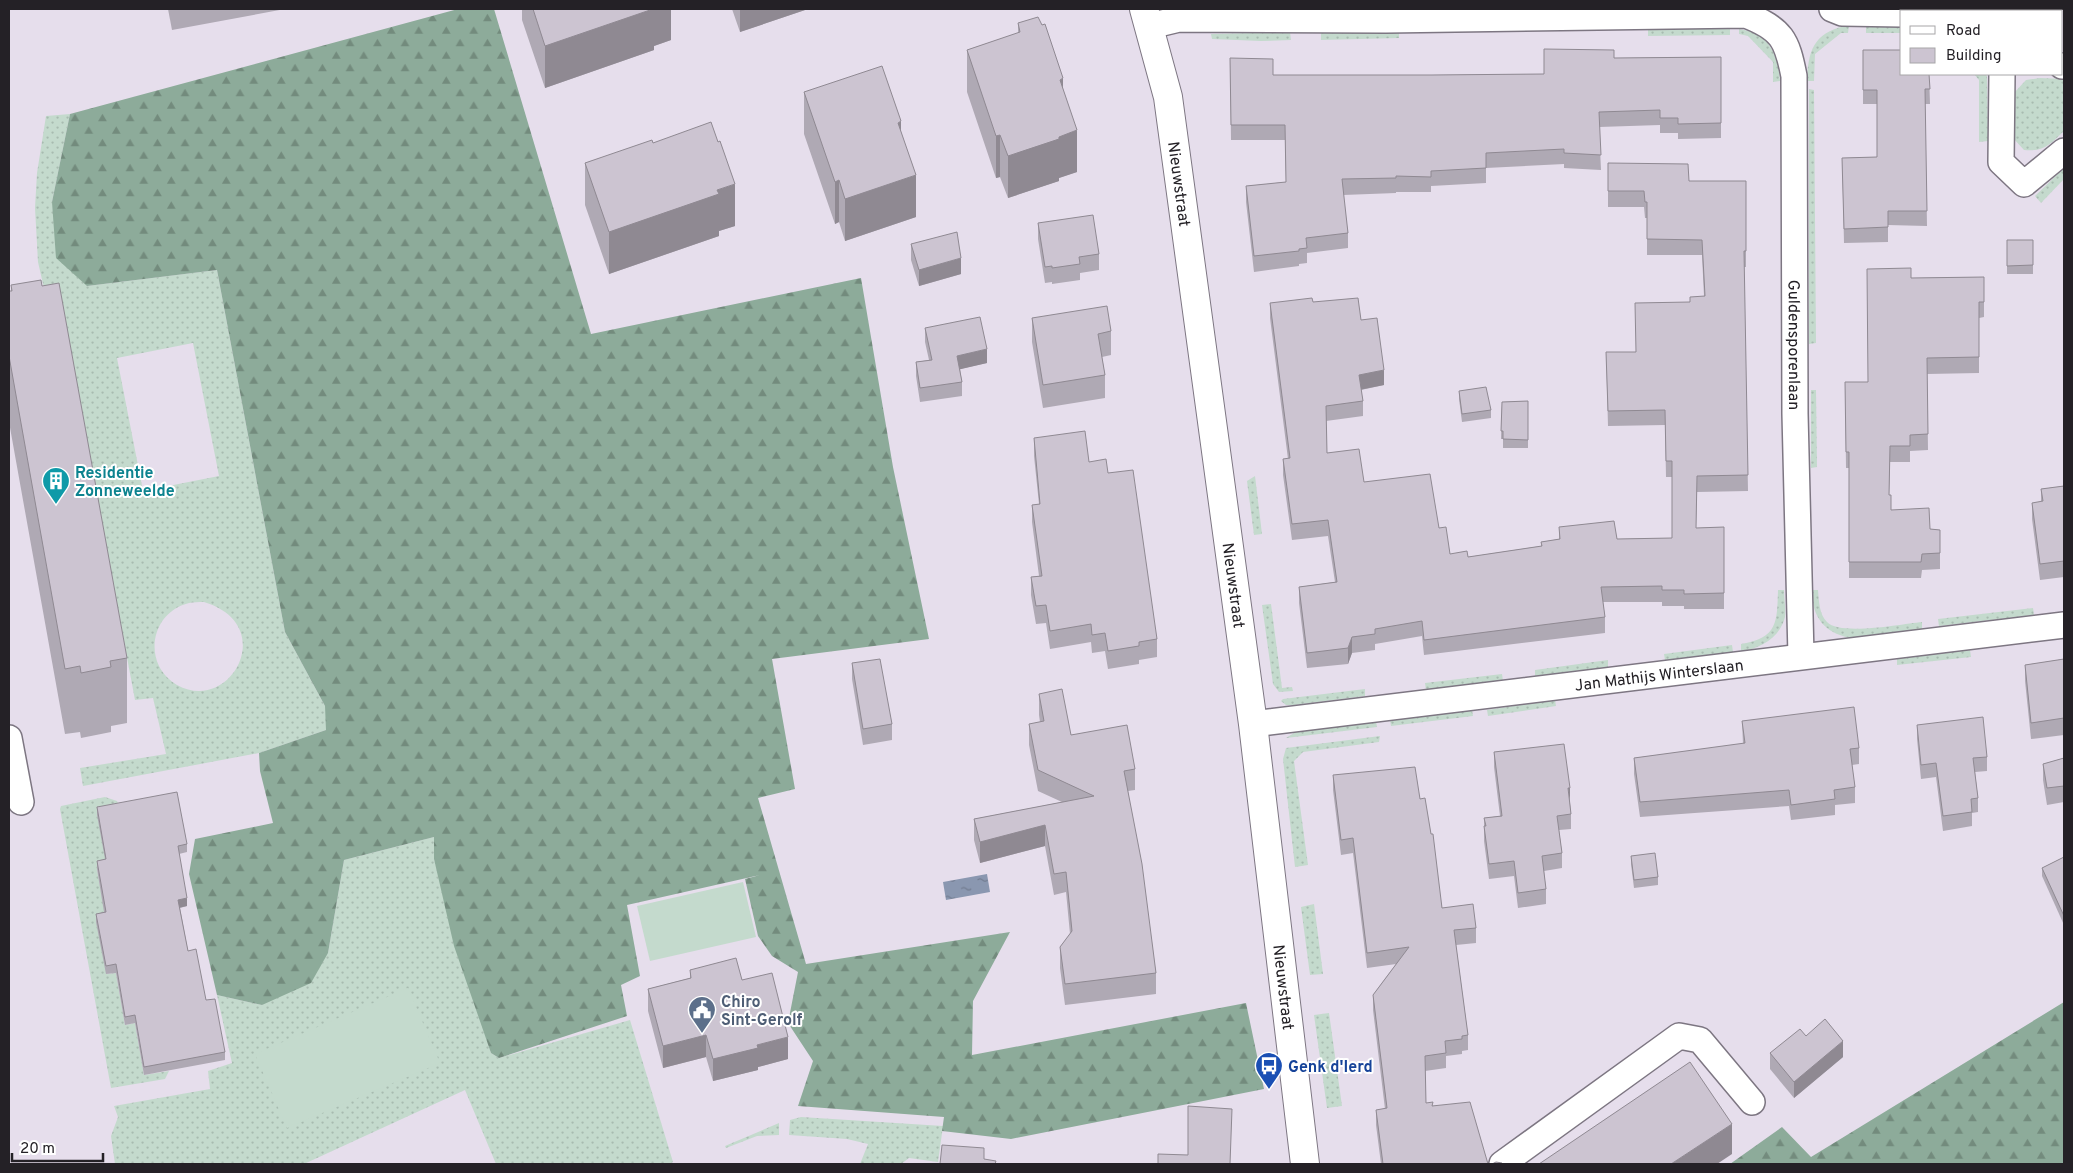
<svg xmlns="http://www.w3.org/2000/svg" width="2073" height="1173" font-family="Overpass,sans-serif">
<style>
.grass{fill:url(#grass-dots);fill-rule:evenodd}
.forest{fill:url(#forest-firs)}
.pitch{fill:#c4dacd}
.water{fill:url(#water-ripples)}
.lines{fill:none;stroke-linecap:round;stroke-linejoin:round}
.minor-casing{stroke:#7d7682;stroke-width:28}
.tertiary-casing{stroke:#7d7682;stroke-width:30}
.minor{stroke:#fff;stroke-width:25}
.tertiary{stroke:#fff;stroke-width:28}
.wall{fill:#afa9b4}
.shaded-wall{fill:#8f8992}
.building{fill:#ccc4d1;stroke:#8f8992}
.labels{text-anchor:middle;stroke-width:4;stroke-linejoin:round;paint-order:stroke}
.street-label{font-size:16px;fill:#242126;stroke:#fff}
.culture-label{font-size:16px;font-weight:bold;fill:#0d838f;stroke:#fff;text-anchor:start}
.service-label{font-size:16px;font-weight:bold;fill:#4e5e75;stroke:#fff;text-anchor:start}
.transit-label{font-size:16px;font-weight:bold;fill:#164399;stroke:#fff;text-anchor:start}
</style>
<defs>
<pattern id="grass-dots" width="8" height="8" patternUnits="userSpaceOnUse" patternTransform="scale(1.25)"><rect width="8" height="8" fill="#c4dacd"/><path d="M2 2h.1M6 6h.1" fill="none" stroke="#a8bbb0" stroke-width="1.8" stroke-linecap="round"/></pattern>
<pattern id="forest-firs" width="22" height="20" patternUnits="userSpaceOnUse" patternTransform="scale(1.25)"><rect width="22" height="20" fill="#8dab9a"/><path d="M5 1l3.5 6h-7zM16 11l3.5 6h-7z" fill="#738b7d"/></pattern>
<pattern id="water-ripples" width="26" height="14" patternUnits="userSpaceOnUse" patternTransform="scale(1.25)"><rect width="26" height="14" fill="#8a97b0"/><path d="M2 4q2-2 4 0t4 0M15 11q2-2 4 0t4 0" fill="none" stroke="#717b8f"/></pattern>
</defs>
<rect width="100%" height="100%" fill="#e6deec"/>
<!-- grass -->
<g class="grass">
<path d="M1845 26H1849L1848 33H1841L1815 54 1814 81H1807C1808 52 1813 33 1845 26Z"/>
<rect x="1866" y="26" width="36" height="7"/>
<polygon points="1730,28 1730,35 1648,36 1648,30"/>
<path d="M1739 29C1769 33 1778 54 1780 81L1773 82V62L1748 36 1739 34Z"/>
<polygon points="1290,32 1291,40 1261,41 1212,39 1211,34"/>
<polygon points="1321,32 1399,32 1399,38 1321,40"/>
<polygon points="1974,74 1985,74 1987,76 1988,141 1979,142 1979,80"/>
<path d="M2040 78 2064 79V131C2050 144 2045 152 2024 150L2013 138 2014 93 2026 80Z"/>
<polygon points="1809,89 1814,90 1816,343 1809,344"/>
<path d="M70 114 52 202 87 286 217 270 285 632 325 706 329 720 326 730 259 753 83 786 80 768 166 754 153 698 135 700 67 339 46 297 38 262 35 208 37 173 46 116ZM193 343 219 476 143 491 117 358ZM204 602C280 625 230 715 177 685 170 681 163 674 159 666 147 641 160 610 189 603 193 602 199 602 204 602Z"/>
<polygon points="2064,168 2064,179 2041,203 2035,196"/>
<polygon points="1811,390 1816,390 1817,467 1811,468"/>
<polygon points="1255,476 1262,534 1254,535 1247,481"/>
<path d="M1778 590H1784C1784 598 1786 609 1785 617 1779 639 1761 647 1741 652V644C1778 638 1777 622 1778 590Z"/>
<path d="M1811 590H1818C1819 601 1819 614 1827 622 1840 636 1902 624 1922 622V629L1850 638C1823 632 1813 617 1811 590Z"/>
<polygon points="1271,604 1282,688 1292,687 1293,691 1279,692 1273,684 1262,605"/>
<polygon points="2033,608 2034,615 1939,626 1938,619"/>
<polygon points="1732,645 1733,652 1665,660 1664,654"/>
<polygon points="1970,650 1971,657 1897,665 1897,658"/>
<polygon points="1608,660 1608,667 1535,676 1535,670"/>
<polygon points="1502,674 1503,681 1426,690 1425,683"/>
<polygon points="1365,689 1365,696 1294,705 1286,705 1281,701 1283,699"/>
<polygon points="1555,700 1556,706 1488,716 1487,710"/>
<polygon points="1472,710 1473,716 1391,726 1390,720"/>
<polygon points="1376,721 1377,727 1286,738 1297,731"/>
<polygon points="1380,736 1379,742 1303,752 1294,761 1308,865 1295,867 1283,759 1286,748"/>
<polygon points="105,797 117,801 121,810 106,867 97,869 106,920 106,974 116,973 125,1025 135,1023 144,1075 169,1071 165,1079 111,1088 60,809 61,806"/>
<polygon points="434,837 434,859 491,1053 499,1058 630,1020 673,1162 669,1164 496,1164 465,1090 304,1164 115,1164 111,1136 118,1117 114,1106 210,1089 208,1071 232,1063 217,995 262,1005 328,953 344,860"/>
<polygon points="1314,904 1323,974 1310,975 1301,907"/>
<polygon points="1329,1013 1342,1106 1327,1108 1314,1015"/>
<polygon points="801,1117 943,1126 938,1162 909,1158 901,1164 860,1164 868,1144 847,1139 789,1135 790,1120"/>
<polygon points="779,1123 779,1135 757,1136 726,1148 725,1146"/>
</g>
<!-- forest -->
<g class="forest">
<polygon points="458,9 494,9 591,334 861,278 893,467 929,639 772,659 795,789 758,798 806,964 1010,932 973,1001 972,1055 1246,1003 1264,1089 1011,1139 942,1131 944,1117 798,1106 813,1061 788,1023 798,972 772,956 758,936 745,879 760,875 627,905 640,976 621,985 627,1016 499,1058 491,1053 454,946 434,859 434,837 344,860 328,953 311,983 262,1005 217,995 189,874 195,839 273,823 260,771 259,753 326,730 325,706 285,632 217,270 87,286 56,258 52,202 70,114"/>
<polygon points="2064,1002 2064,1164 1730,1164 1782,1127 1811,1157"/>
</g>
<!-- pitch -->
<g class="pitch">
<polygon points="743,882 756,937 650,961 637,906"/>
<polygon points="408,988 440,1063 287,1128 255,1054"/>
</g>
<!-- water -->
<polygon class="water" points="987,874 990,892 946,900 943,882"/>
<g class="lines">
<defs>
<g id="minor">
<polyline points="1832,9 1842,13 1902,14"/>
<polyline points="1944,9 1944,11"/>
<path id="s1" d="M1150 26 1179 19 1386 20 1746 15C1782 29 1787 40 1794 76L1795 414 1801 656"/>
<polyline points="2062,66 2064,66"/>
<polyline points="2002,74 2001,162 2024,184 2064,151"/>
<path id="s2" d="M1253 724 2064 625"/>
<polyline points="9,738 21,802"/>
<polyline points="1502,1164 1679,1036 1700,1040 1752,1102"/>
</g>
<g id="tertiary">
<path id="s3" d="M1144 9 1168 97 1253 724 1305 1164"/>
</g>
</defs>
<!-- minor casing -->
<use href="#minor" class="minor-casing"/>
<!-- tertiary casing -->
<use href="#tertiary" class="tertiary-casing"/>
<!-- minor -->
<use href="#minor" class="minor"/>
<!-- tertiary -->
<use href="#tertiary" class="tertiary"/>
</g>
<!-- wall -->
<g class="wall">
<polygon points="168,9 285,9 172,30"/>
<polygon points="522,9 671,9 671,40 654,46 654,50 545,88 522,20"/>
<polygon points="732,9 808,9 740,32"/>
<polygon points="1018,23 1063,89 1077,172 1059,178 1059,181 1008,198 1000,177 996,178 967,92 967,50 1018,33"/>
<polygon points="1863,50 1929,74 1930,104 1925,104 1927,226 1888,225 1888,242 1844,243 1842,158 1877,157 1877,104 1863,104"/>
<polygon points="1721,57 1721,138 1678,139 1678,133 1660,133 1660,125 1599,127 1601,170 1564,168 1564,164 1486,168 1486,183 1431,186 1431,192 1396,192 1396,193 1343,195 1348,233 1348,248 1307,253 1307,263 1299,264 1299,266 1254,272 1246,202 1246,186 1286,182 1285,140 1231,140 1230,58 1273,75 1431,75 1544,74 1614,58"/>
<polygon points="804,92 901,132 916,217 845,241 839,222 835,224 804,134"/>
<polygon points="653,143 735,226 719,231 719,236 609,274 585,205 585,163"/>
<polygon points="1608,163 1689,181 1746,181 1746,267 1744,267 1748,491 1697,492 1696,528 1724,527 1724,609 1684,609 1684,606 1662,606 1662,602 1603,602 1605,617 1605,633 1424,655 1422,636 1375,644 1375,650 1352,653 1348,664 1307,668 1299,603 1299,587 1335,582 1328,536 1292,540 1283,475 1283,459 1288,459 1270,318 1270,303 1313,302 1361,320 1384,385 1361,390 1363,401 1363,416 1326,421 1327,453 1364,482 1439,528 1450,554 1468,557 1541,546 1541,542 1559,539 1559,527 1617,539 1672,538 1672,477 1666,477 1665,425 1608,426 1606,352 1636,352 1690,302 1704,296 1702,255 1647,255 1647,218 1645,218 1644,207 1608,207"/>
<polygon points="1038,223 1099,254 1099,270 1080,273 1080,280 1052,284 1052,282 1045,283 1038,239"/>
<rect x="2007" y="240" width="26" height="34"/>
<polygon points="911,244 961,274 919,286 911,260"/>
<polygon points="1984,277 1984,317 1979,318 1979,373 1927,374 1928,450 1910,451 1910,462 1890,462 1889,495 1891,510 1930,529 1940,530 1940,569 1922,570 1921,578 1849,578 1849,468 1846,468 1845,382 1868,382 1911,278"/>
<polygon points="11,285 127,658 127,723 111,726 111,732 81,738 80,732 65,734 9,422 9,291 11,291"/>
<polygon points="1032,318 1111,331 1111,355 1102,357 1105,375 1105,398 1043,408 1032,342"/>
<polygon points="925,328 987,363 960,369 962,382 962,396 920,402 916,376 916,362 929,360 925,342"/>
<polygon points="1459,391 1491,410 1491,418 1462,422 1459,399"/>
<polygon points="1528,401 1528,448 1503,448 1503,439 1501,439 1502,402"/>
<polygon points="1034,438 1089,462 1108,473 1157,639 1157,657 1139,660 1139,664 1108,669 1105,651 1092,653 1091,642 1050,649 1046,623 1036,624 1031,595 1031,577 1039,576 1032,522 1032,505 1039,504 1034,456"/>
<polygon points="2064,486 2064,577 2040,580 2032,519 2032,503 2041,502 2041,489"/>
<polygon points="2064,659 2064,735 2031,739 2025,681 2025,665"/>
<polygon points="852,663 892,724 892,740 863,745 852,679"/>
<polygon points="1039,694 1071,735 1135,769 1135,790 1128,791 1156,973 1156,994 1065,1005 1060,968 1060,947 1070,934 1066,892 1054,895 1045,846 980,863 974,840 974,819 1062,802 1038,791 1029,745 1029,724 1040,722 1039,715"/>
<polygon points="1742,721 1859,748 1859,764 1852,765 1855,787 1855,803 1835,805 1835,815 1791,820 1789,806 1640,817 1634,774 1634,758 1743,744"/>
<polygon points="1917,725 1987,757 1987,771 1975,772 1978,798 1978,812 1972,813 1972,826 1943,831 1936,777 1921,779 1917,739"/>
<polygon points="1494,752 1570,803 1571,814 1571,829 1559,830 1562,853 1562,868 1544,871 1546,889 1546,904 1518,908 1514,876 1489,879 1484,841 1484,818 1500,816 1494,767"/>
<polygon points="2064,758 2064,802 2047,805 2043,780 2043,764"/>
<polygon points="1333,775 1420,799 1442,908 1476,928 1476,943 1456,945 1468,1035 1468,1050 1462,1051 1462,1054 1446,1056 1446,1068 1425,1071 1426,1103 1433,1106 1488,1164 1381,1164 1376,1125 1376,1110 1385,1109 1373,1010 1373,995 1396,964 1367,968 1353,853 1341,855 1333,790"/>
<polygon points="97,807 187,844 187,852 179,854 187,906 180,908 188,951 225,1052 225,1060 144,1075 135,1023 125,1025 116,973 106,974 96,922 96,914 104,912 97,869 97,861 105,859 97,815"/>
<polygon points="1631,856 1658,877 1658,885 1634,888 1631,864"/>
<polygon points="2064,857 2064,925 2042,876 2042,868"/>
<polygon points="690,970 742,980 788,1059 758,1067 758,1070 713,1081 706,1057 663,1068 648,1011 648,989 690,978"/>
<polygon points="1806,1036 1843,1057 1794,1098 1770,1069 1770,1053"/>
</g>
<!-- shaded-wall -->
<g class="shaded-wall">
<polygon points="653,9 671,9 671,40 654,46 654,50 545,88 545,46"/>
<polygon points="740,9 808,9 740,32"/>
<polygon points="1063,78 1063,120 1060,80"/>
<polygon points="901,121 901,163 898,123"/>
<polygon points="1077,130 1077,172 1059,178 1059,181 1008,198 1008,156"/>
<polygon points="1000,135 1000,177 996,178 996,136"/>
<polygon points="916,175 916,217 845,241 845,199"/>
<polygon points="839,180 839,222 835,224 835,182"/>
<polygon points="735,184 735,226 719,231 719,236 609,274 609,232 717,190"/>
<polygon points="961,258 961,274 919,286 919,270"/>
<polygon points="987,349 987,363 957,370 957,356"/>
<polygon points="1384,370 1384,385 1359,390 1359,375"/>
<polygon points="1352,637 1352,653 1348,664 1348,648"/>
<polygon points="1568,788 1570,788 1570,803"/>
<polygon points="1045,825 1045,846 980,863 980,842"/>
<polygon points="187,898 187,906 178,908 178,900"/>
<polygon points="706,1035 706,1057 663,1068 663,1046"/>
<polygon points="788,1037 788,1059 758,1067 758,1070 713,1081 713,1059 757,1045"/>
<polygon points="1843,1041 1843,1057 1794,1098 1794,1082"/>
<polygon points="1732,1124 1732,1154 1717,1164 1671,1164"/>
</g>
<!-- building -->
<g class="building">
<polygon points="533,9 653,9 545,46"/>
<polygon points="1038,17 1042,25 1045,24 1063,78 1060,80 1077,130 1059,137 1059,139 1008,156 1000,135 996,136 967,50 1020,32 1018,23"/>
<polygon points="1544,49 1614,50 1614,58 1721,57 1721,123 1678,124 1678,118 1660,118 1660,110 1599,112 1601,155 1564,153 1564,149 1486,153 1486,168 1431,171 1431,177 1396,176 1396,178 1342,179 1348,233 1306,238 1307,248 1299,249 1299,251 1254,256 1246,186 1286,182 1285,125 1231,125 1230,58 1273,59 1273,75 1431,75 1544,74"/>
<polygon points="1863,50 1902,50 1902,74 1929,74 1930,89 1925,89 1927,211 1888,211 1888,227 1844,229 1842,158 1877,157 1877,90 1863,90"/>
<polygon points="882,66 901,121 898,123 916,175 845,199 839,180 835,182 804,92"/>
<polygon points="711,122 718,142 720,141 735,184 717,190 719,194 609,232 585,163 652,140 653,143"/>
<polygon points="1608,163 1688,164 1689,181 1746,181 1746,251 1744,251 1748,475 1697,476 1696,528 1724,527 1724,593 1684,594 1684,590 1662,590 1662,586 1601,587 1605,617 1424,640 1422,621 1375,629 1375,634 1352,637 1348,648 1307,653 1299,587 1337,582 1328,520 1292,524 1283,459 1290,458 1270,303 1312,298 1313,302 1358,298 1361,320 1377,318 1384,370 1359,375 1363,401 1326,406 1327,453 1359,449 1364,482 1430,474 1439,528 1446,527 1450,554 1467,551 1468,557 1542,546 1541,542 1560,539 1559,527 1614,521 1617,539 1672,538 1672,461 1666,461 1665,410 1608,411 1606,352 1636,352 1635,303 1690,302 1690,297 1705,296 1702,240 1647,239 1647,202 1645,202 1644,191 1608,191"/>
<polygon points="1093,215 1099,254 1079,257 1080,264 1052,268 1052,266 1045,267 1038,223"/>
<polygon points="957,232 961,258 919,270 911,244"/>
<polygon points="2007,240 2033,240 2033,265 2007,266"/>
<polygon points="1911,268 1911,278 1984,277 1984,302 1979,302 1979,357 1927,358 1928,434 1910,435 1910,446 1890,446 1889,495 1891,495 1891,510 1929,508 1930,529 1940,530 1940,553 1922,554 1921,562 1849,562 1849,452 1846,452 1845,382 1868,382 1867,269"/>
<polygon points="41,280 42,286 59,283 127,658 110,661 111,667 81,673 80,666 65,669 9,356 9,291 12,291 11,285"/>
<polygon points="1107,306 1111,331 1098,334 1105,375 1043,385 1032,318"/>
<polygon points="980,317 987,349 957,356 962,382 920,388 916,362 932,360 925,328"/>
<polygon points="1486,387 1491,410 1462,414 1459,391"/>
<polygon points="1528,401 1528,440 1503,439 1503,431 1501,431 1502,402"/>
<polygon points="1085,431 1089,462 1106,459 1108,473 1133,470 1157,639 1139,642 1139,646 1108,651 1105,633 1092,635 1091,624 1050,631 1046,605 1036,606 1031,577 1042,576 1032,505 1040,504 1034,438"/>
<polygon points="2064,486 2064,561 2040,564 2032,503 2043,501 2041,489"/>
<polygon points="880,659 892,724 863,729 852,663"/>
<polygon points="2064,659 2064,718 2031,723 2025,665"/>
<polygon points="1062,689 1071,735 1127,725 1135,769 1124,771 1142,864 1156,973 1065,984 1060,947 1072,931 1066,872 1054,874 1045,825 980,842 974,819 1094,796 1038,770 1029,724 1044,721 1039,694"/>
<polygon points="1854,707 1859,748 1850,749 1855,787 1834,790 1835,799 1791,805 1789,790 1640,802 1634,758 1745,743 1742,721"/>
<polygon points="1983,717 1987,757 1973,758 1978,798 1971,799 1972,812 1943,816 1936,763 1921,765 1917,725"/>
<polygon points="1564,744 1570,788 1568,788 1571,814 1557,816 1562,853 1542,856 1546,889 1518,893 1514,861 1489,864 1484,826 1486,826 1484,818 1502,816 1494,752"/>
<polygon points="2064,758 2064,786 2047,788 2043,764"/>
<polygon points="1415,767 1420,799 1425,798 1431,834 1433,834 1442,908 1473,904 1476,928 1454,930 1468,1035 1462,1036 1462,1039 1445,1041 1446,1053 1425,1056 1426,1103 1433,1102 1432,1106 1470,1102 1488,1164 1383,1164 1376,1110 1387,1108 1373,995 1409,947 1367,953 1353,838 1341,840 1333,775"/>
<polygon points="177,792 187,844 178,846 187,898 178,900 188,951 196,949 206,1000 215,999 225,1052 144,1067 135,1015 125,1017 116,964 106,966 96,914 106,912 97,861 106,859 97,807"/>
<polygon points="1655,853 1658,877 1634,880 1631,856"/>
<polygon points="2064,857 2064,916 2042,868"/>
<polygon points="736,958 742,980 772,973 788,1037 757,1045 758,1048 713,1059 706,1035 663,1046 648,989 691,978 690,970"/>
<polygon points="1825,1019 1843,1041 1794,1082 1770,1053 1800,1029 1806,1036"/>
<polygon points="1690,1062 1732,1124 1671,1164 1539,1164"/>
<polygon points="1188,1106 1232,1109 1230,1164 1158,1164 1158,1154 1188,1155"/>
<polygon points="942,1145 984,1148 984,1159 996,1161 995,1164 940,1164"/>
<polygon points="1496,1162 1502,1163 1503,1164 1492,1164"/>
</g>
<!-- icons -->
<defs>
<symbol id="building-pin" viewBox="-11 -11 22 30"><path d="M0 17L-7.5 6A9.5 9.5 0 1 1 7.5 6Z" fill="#0f9aa8" stroke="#fff"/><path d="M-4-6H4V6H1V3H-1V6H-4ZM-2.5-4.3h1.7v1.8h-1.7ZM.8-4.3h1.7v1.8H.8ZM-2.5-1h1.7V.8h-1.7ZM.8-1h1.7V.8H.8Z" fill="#fff"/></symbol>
<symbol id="civic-pin" viewBox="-11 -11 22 30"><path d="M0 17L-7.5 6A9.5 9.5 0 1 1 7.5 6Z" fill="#5c6f8a" stroke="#fff"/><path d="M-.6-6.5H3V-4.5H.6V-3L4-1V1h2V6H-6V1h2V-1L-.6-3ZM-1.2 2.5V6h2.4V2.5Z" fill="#fff"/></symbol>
<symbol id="bus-pin" viewBox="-11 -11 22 30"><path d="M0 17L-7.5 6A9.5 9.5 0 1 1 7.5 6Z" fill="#1a4fb4" stroke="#fff"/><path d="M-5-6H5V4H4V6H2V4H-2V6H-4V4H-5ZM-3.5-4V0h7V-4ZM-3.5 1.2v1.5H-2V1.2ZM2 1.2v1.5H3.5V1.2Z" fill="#fff"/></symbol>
</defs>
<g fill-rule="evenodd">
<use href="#building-pin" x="40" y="465" width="32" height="43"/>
<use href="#civic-pin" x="686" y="994" width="32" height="43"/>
<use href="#bus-pin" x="1253" y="1050" width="32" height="43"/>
</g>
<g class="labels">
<!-- street labels -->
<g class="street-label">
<text dy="6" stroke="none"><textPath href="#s3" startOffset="179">Nieuwstraat</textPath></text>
<text dy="6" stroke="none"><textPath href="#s1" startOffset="949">Guldensporenlaan</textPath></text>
<text dy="6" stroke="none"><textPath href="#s3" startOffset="584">Nieuwstraat</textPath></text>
<text dy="6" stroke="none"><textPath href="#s2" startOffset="409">Jan Mathijs Winterslaan</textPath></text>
<text dy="6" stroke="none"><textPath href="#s3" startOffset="989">Nieuwstraat</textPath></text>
</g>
<!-- culture labels -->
<g class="culture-label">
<text x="75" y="478">Residentie<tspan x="75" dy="18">Zonneweelde</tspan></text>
</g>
<!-- service labels -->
<g class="service-label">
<text x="721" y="1007">Chiro<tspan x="721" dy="18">Sint-Gerolf</tspan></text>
</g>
<!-- transit labels -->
<g class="transit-label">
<text x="1288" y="1072">Genk d'Ierd</text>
</g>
</g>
<!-- border -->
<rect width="2073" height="1173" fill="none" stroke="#242126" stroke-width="20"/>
<!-- legend -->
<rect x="1900" y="10" width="162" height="65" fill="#ffffff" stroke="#a7a6a8"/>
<rect x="1910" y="26" width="25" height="8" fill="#ffffff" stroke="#a7a6a8"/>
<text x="1946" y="35" font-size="15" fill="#242126">Road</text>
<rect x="1910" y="48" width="25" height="15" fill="#ccc4d1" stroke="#a7a6a8"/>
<text x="1946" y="60" font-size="15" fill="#242126">Building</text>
<!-- scale -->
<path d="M12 1153v8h91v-8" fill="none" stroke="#242126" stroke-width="2.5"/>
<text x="20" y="1153" font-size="15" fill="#242126" stroke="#ffffff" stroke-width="4" paint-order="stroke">20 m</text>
</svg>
